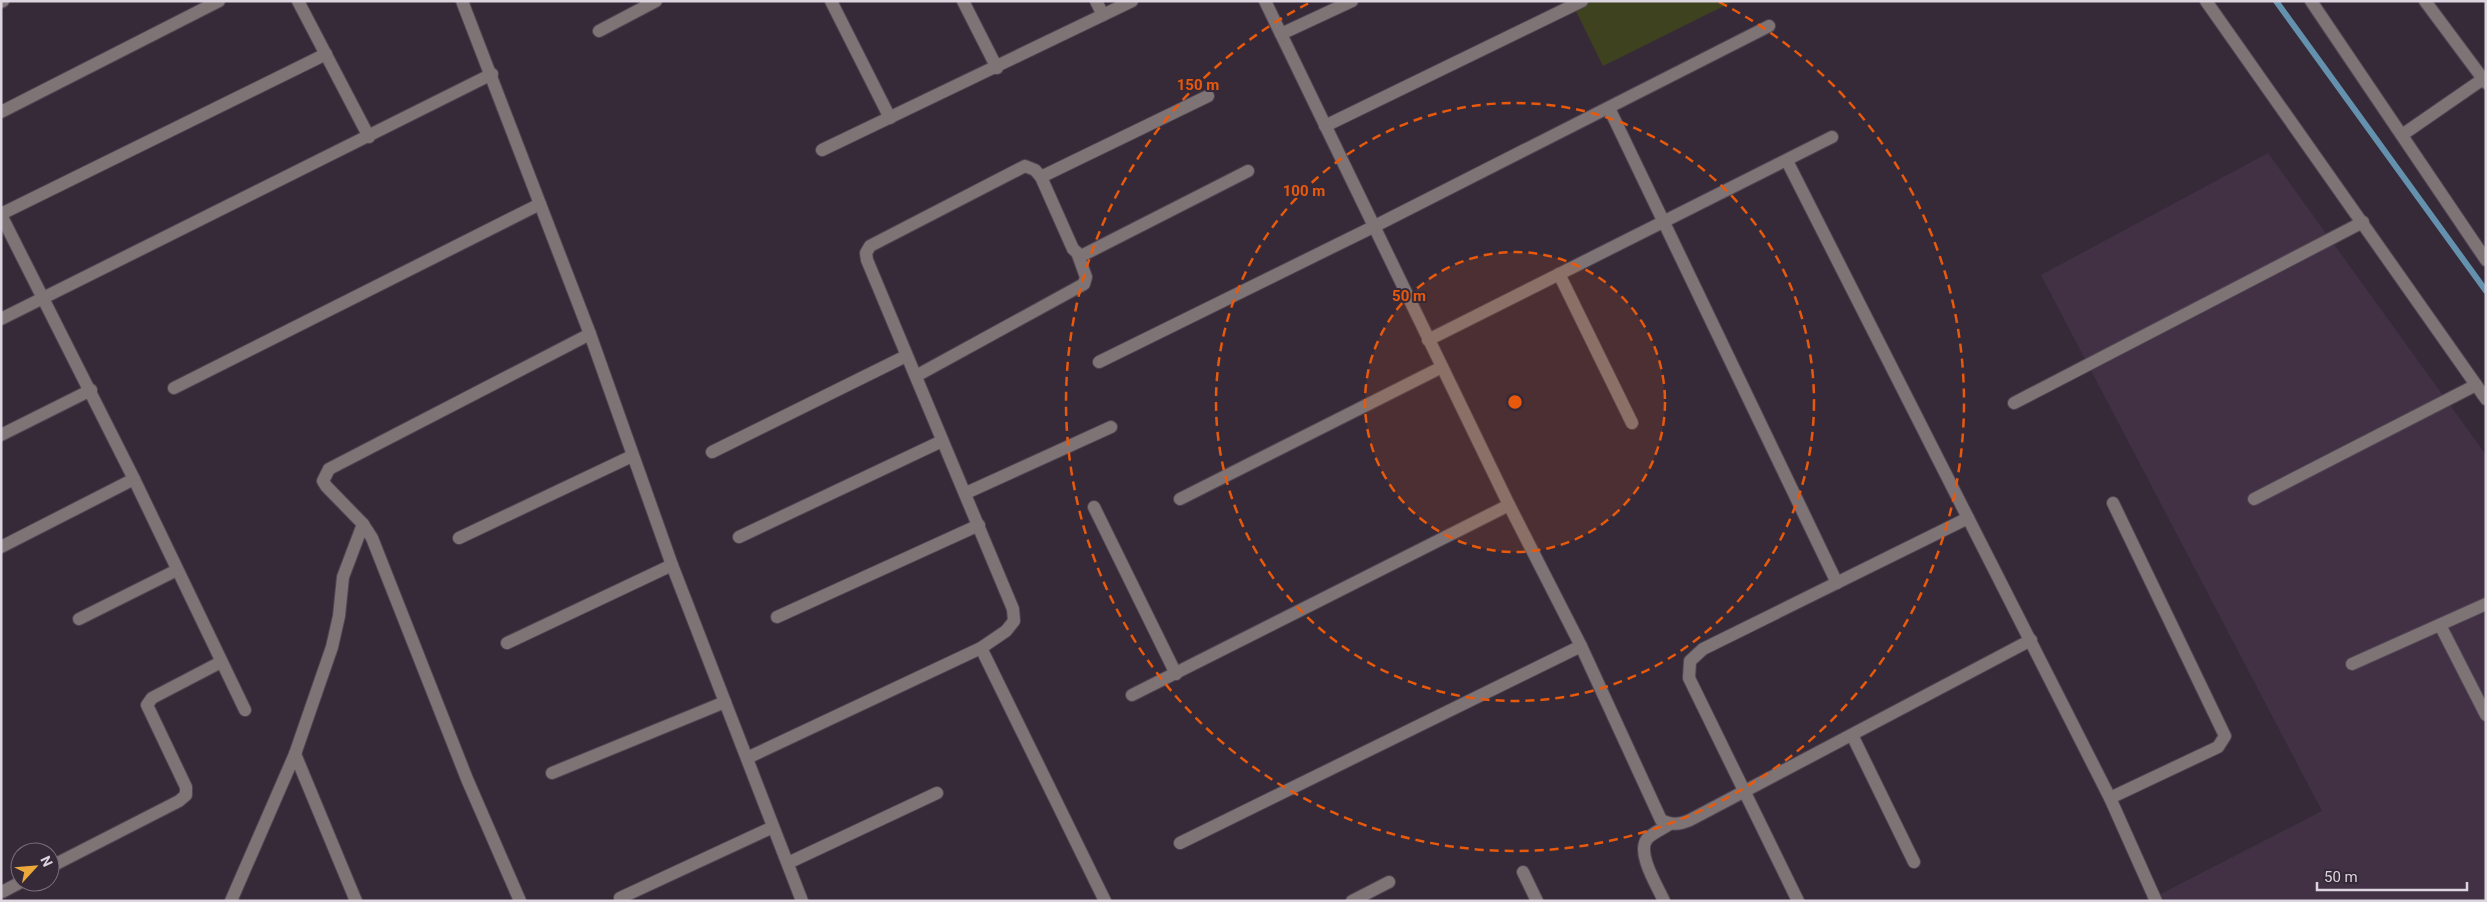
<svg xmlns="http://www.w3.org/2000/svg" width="2487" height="902" font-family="Roboto,sans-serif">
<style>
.built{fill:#423145}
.green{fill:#3e421e}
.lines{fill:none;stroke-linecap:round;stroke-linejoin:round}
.stream{stroke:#6491ae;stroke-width:6}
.minor-casing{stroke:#514553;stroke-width:14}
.minor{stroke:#7f7475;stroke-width:12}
.ring{fill:none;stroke:#e8590c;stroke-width:2.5;stroke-dasharray:9 6}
.centre{fill:#e8590c;stroke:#362a39;stroke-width:2.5}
.ring-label{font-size:15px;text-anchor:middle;font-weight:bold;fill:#e8590c;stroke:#362a39;stroke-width:4;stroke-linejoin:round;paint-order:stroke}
</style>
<rect width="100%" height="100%" fill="#362a39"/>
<!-- built -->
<polygon class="built" points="2268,153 2486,455 2486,901 2147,901 2322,811 2041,275"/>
<!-- green -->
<polygon class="green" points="1571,1 1734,1 1603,66"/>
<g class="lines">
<!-- stream -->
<polyline class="stream" points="2276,1 2486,291"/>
<defs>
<g id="minor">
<polyline points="298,1 369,137"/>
<polyline points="462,1 590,334 672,565 802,901"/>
<polyline points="831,1 890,118"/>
<polyline points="963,1 997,68"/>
<polyline points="1096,1 1103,15"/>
<path d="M1265 1 1509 505 1581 646 1661 820C1672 825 1678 825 1690 820L2031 640"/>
<polyline points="2206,1 2486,399"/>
<polyline points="2311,1 2486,260"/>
<polyline points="2425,1 2486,83"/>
<polyline points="1,2 3,1"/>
<polyline points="599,31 656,1"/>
<polyline points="1281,34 1352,1"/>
<polyline points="1609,108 1837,583"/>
<polyline points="1,112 219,1"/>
<polyline points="1325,126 1582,1"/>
<polyline points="2402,135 2486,77"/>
<polyline points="822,150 1132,1"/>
<polyline points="1787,161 2110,798 2156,901"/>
<polyline points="1041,177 1208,96"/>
<polyline points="1,214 326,54"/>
<polyline points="1,215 134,479 245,710"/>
<polyline points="1559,274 1632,423"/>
<polyline points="1,319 492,74"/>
<polyline points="1428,340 1832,137"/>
<polyline points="1099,362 1375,226 1769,26"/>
<polyline points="916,376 1084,284 1086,277 1078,255"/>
<polyline points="174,388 540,204"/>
<polyline points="2014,403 2363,222"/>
<polyline points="1,435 91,390"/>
<polyline points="712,452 906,356"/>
<polyline points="966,493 1111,427"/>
<polyline points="1180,499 1442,367"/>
<polyline points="2254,499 2476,385"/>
<polyline points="1094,507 1176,674"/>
<polyline points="739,537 942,441"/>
<polyline points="459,538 632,456"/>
<polyline points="1,547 134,479"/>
<polyline points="777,617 979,525"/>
<polyline points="79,619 177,570"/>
<polyline points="2440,625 2486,715"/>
<polyline points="507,643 672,565"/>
<polyline points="981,648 1105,901"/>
<polyline points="2352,664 2486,604"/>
<polyline points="1132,695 1509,505"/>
<polyline points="1852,735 1914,862"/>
<polyline points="295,754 356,901"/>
<polyline points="747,758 981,648 1006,631 1014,621 1013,609 867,260 866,253 870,246 1025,166 1035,170 1041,177 1073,249 1081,256 1248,171"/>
<polyline points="552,773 725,702"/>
<polyline points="2110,798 2218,747 2225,736 2113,503"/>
<polyline points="1180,843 1581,646"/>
<polyline points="788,863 937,793"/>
<polyline points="50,867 179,801 186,795 186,787 147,705 152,698 221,662"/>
<polyline points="1523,872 1537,901"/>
<polyline points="2,892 21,882"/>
<polyline points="620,898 773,827"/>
<polyline points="231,901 295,754 332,647 339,616 343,577 363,524"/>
<polyline points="520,901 467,779 372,538 363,524 326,486 323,481 329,469 590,334"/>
<polyline points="1352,901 1389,882"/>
<path d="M1664 901C1658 887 1636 853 1647 839 1652 833 1664 828 1670 824"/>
<polyline points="1798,901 1689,678 1690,661 1703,649 1968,518"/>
</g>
</defs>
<!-- minor casing -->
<use href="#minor" class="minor-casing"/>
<!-- minor -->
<use href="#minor" class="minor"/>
</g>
<!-- distance rings -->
<circle cx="1515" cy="402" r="150" fill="#e8590c" fill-opacity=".12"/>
<g class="ring">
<circle cx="1515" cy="402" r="150"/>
<circle cx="1515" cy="402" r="299"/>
<path d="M1719 2A449 449 0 1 1 1311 2"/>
</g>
<circle cx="1515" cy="402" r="8" class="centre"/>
<g class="ring-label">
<text x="1198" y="90">150 m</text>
<text x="1304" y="196">100 m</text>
<text x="1409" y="301">50 m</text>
</g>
<!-- border -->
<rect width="2487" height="902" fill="none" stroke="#dcd4de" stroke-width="5"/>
<!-- north arrow -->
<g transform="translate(35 867) rotate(64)"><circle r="24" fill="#362a39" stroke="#786e7b"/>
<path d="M0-4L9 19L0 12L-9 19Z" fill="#eca93a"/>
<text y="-8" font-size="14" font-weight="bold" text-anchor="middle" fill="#dcd4de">N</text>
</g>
<!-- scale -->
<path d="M2317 882v8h150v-8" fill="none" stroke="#dcd4de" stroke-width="2.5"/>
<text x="2324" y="882" font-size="15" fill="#dcd4de" stroke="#362a39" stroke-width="4" paint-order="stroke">50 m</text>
</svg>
